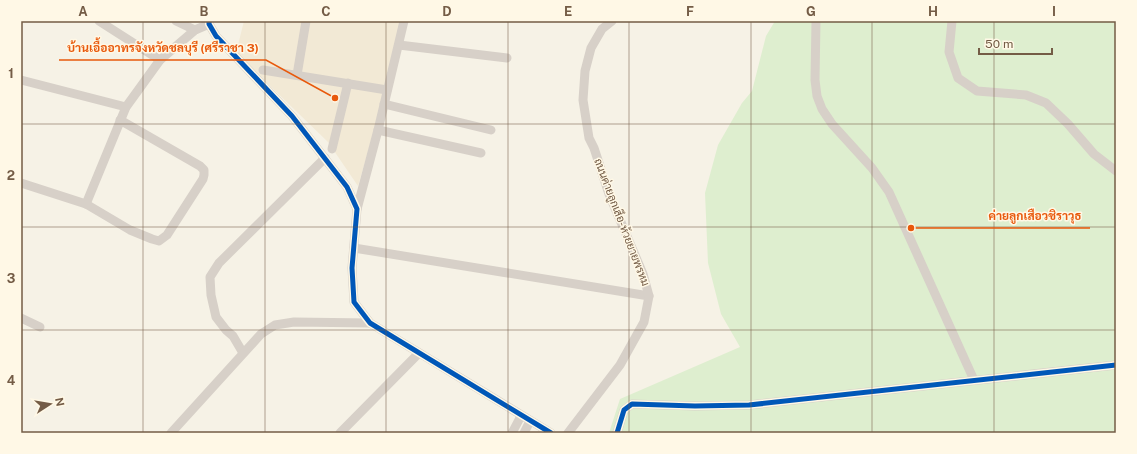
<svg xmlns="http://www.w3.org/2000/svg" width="1137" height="454" font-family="'Public Sans',Sarabun,sans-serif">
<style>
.residential{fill:#f2e9d5}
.green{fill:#deeecf}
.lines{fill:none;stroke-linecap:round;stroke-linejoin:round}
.minor{stroke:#d7d0c8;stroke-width:9}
.cycleway-casing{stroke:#fff8e6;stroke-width:8}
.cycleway{stroke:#0057b8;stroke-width:5}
.grid{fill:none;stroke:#745c46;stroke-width:1;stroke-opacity:0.55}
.labels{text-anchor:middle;stroke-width:3;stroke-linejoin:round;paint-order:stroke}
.street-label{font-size:11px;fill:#745c46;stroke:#fff8e6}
.leader{fill:none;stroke:#e8590c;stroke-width:1.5}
.callout-dot{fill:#e8590c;stroke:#fff8e6;stroke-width:1.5}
.callout-label{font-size:12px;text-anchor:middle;font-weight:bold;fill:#e8590c;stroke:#fff8e6;stroke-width:3;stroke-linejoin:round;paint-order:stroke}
.neatline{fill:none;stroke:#745c46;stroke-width:1.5}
.grid-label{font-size:13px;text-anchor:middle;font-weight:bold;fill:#745c46}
</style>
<rect width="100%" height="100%" fill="#f6f2e6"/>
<!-- residential -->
<polygon class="residential" points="244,21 406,21 358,186 328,142 236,53"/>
<!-- green -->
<polygon class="green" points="775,21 1116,21 1116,433 609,433 620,399 740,347 721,314 708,263 705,193 718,145 742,103 752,91 766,36"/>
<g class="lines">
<!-- minor -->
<g class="minor">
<polyline points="99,21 160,60"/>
<polyline points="176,21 195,30"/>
<polyline points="209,21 209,24 216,36 292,116 347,187 357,209 352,268 354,302 370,323 551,433"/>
<polyline points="816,21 815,80 817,96 822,109 832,124 872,168 889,192 974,380"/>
<polyline points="952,21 949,52 958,78 977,91 1026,95 1046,103 1068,124 1094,154 1116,171"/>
<polyline points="399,45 507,58"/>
<polyline points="263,70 387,90"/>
<polyline points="297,75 306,21"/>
<polyline points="21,80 126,107"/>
<polyline points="384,104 491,130"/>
<polyline points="378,130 481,153"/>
<polyline points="332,149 348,83"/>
<polyline points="21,183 86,204 130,230 152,239 159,241 167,235 203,179 204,175 204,170 200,166 120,120"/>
<polyline points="86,204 126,107 160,60 195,30 209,24"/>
<polyline points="357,209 378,130 404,21"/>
<polyline points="354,248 649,296"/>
<polyline points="21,318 40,327"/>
<polyline points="243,353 233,336 226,330 216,317 211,295 210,277 219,263 325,158"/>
<polyline points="171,433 261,334 275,325 294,322 370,323"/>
<polyline points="340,433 419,353"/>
<polyline points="512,433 521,416"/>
<polyline points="524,433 530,421"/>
<polyline points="568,433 620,365 644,322 649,296 643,274 609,194 594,148 589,138 583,100 585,71 591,48 602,29 612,21"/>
<polyline points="617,433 624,410 632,404 695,406 749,405 1116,365"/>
</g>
<defs>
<g id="cycleway">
<polyline points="209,21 209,24 216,36 292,116 347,187 357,209 352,268 354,302 370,323 551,433"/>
<polyline points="617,433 624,410 632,404 695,406 749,405 1116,365"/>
</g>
</defs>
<!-- cycleway casing -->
<use href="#cycleway" class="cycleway-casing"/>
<!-- cycleway -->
<use href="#cycleway" class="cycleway"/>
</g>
<!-- grid -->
<path class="grid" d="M143 21V433M265 21V433M386 21V433M508 21V433M629 21V433M751 21V433M872 21V433M994 21V433M21 124H1116M21 227H1116M21 330H1116"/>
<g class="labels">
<!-- street labels -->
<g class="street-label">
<text transform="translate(622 222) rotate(69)" y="4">ถนนค่ายลูกเสึอ-ห้วยยายพรหม</text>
</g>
</g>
<!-- callouts -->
<path class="leader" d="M335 98L266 60H59M911 228L981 228H1090"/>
<g class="callout-dot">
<circle cx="335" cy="98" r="4"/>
<circle cx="911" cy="228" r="4"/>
</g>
<g class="callout-label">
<text x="163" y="52">บ้านเอื้ออาทรจังหวัดชลบุรี (ศรีราชา 3)</text>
<text x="1035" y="220">ค่ายลูกเสือวชิราวุธ</text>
</g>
<!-- border -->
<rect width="1137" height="454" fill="none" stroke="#fff8e6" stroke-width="44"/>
<!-- north arrow -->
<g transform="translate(50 404) rotate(78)" stroke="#fff8e6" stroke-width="3" paint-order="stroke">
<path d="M0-3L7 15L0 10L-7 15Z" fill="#745c46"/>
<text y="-6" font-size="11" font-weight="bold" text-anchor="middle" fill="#745c46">N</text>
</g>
<!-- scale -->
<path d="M979 48v6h73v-6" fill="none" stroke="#745c46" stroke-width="2"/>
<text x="985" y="48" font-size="12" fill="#745c46" stroke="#fff8e6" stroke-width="3" paint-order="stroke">50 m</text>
<rect x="22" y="22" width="1093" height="410" class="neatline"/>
<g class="grid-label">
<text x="83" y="16">A</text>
<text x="204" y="16">B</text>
<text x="326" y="16">C</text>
<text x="447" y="16">D</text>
<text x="568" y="16">E</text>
<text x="690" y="16">F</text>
<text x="811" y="16">G</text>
<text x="933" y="16">H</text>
<text x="1054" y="16">I</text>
<text x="11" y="78">1</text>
<text x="11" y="180">2</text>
<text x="11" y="283">3</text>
<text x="11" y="385">4</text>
</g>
</svg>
